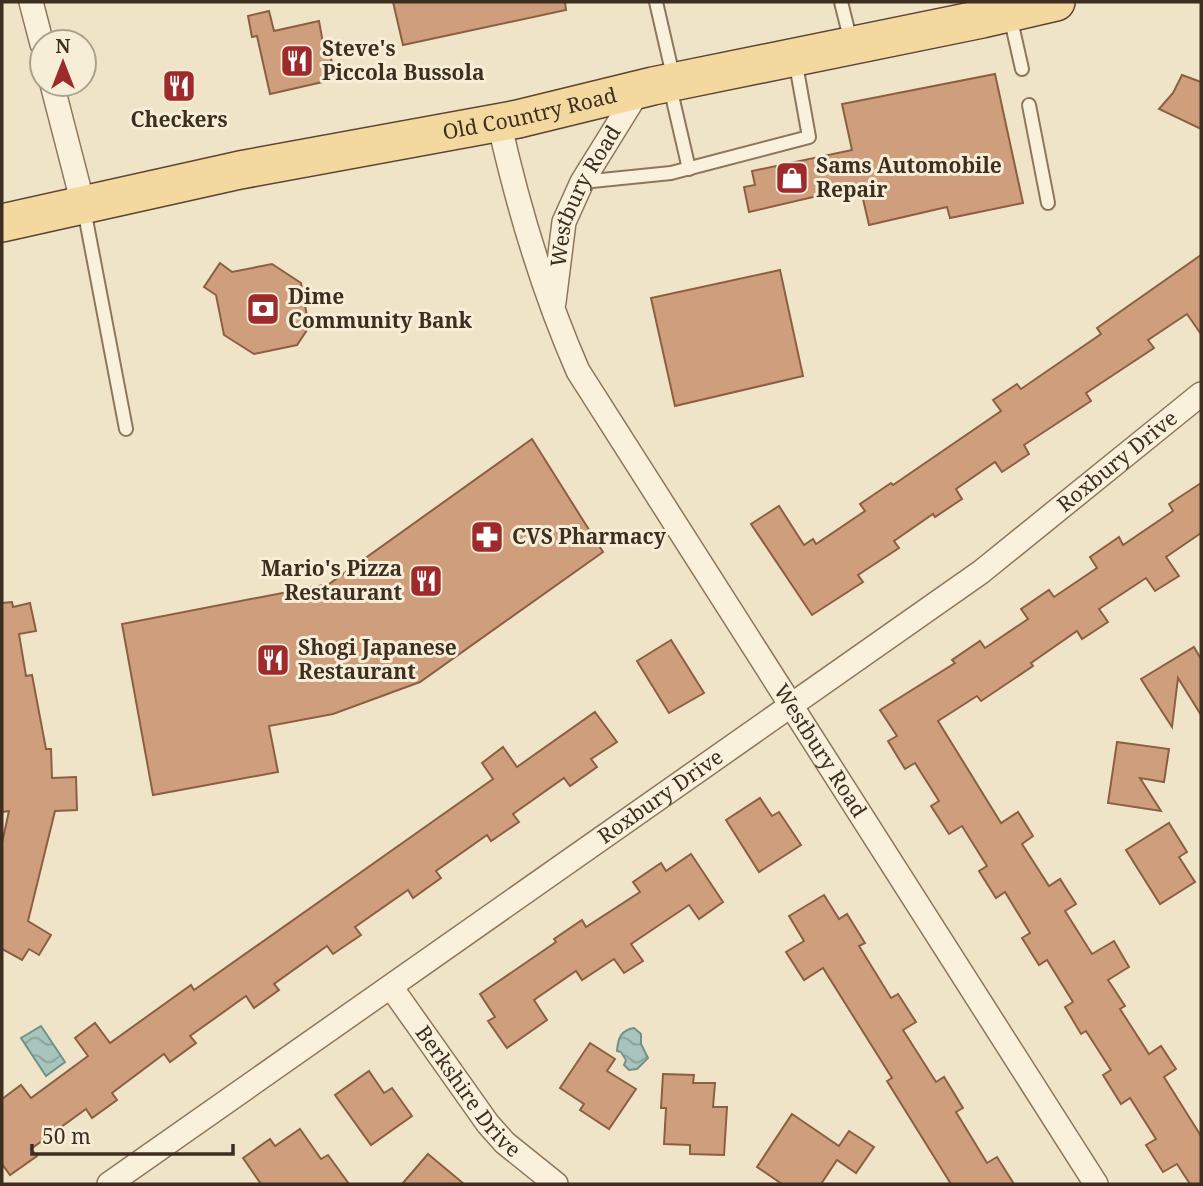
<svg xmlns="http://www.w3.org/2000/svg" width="1203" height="1186" font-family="'Noto Serif',serif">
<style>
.water{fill:url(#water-waves);stroke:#6f938a;stroke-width:2}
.building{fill:#cf9f7d;stroke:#8d5f41;stroke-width:2}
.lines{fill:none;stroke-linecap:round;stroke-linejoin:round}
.service-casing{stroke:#8d765c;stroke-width:16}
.minor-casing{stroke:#8d765c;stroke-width:26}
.primary-casing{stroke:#5b4430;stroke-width:40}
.service{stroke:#faf1dc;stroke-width:12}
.minor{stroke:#faf1dc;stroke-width:23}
.primary{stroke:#f3d9a0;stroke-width:37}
.labels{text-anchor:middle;stroke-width:6;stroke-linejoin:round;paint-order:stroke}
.poi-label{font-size:21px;font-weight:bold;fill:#3d2e20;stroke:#f7eed8;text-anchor:start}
.street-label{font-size:21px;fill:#3d2e20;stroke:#f7eed8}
</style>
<defs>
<pattern id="water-waves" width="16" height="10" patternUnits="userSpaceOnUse" patternTransform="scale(1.75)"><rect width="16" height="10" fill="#a9c4bc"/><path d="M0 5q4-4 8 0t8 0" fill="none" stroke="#8ba098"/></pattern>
</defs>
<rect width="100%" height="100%" fill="#f0e4c8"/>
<!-- water -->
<g class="water">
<polygon points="41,1026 65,1062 46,1076 21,1038"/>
<path d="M634 1028 641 1034V1044L648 1058 637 1069 629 1070 624 1065 626 1060 621 1052 617 1051C618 1038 621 1030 634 1028Z"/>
</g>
<!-- building -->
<g class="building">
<polygon points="393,2 565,2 566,10 403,45"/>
<polygon points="269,11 274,31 319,21 323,43 327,42 336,79 270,94 257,36 252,37 248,16"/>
<polygon points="995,74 1023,203 950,218 947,207 869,225 860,186 749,212 744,187 755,185 752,171 852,150 842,104"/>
<polygon points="1182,75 1201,82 1201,129 1159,109 1173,93"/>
<polygon points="1201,255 1201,334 1187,314 1148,340 1154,348 1086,393 1091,401 1024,445 1029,454 1002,472 995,462 956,489 962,499 935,517 933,514 894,541 899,548 858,575 863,582 812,615 751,524 779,506 804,545 813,539 816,544 865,511 860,504 891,483 893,485 1001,411 993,400 1017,384 1021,389 1101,334 1097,328"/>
<polygon points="220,263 232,272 272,264 301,283 309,327 297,345 254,354 224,335 216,295 204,287"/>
<polygon points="780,270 803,376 675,406 651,298"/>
<polygon points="532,439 603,552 420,682 333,714 269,726 278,772 153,795 122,624 329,584"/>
<polygon points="1201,483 1201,533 1166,557 1179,576 1155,591 1146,578 1099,609 1108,622 1082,639 1077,631 1031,663 1033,666 981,701 977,696 938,721 1001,823 1018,812 1033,836 1022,844 1049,886 1060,879 1076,904 1065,911 1092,954 1114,941 1129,967 1108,980 1125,1006 1120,1009 1149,1054 1161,1046 1176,1069 1164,1077 1201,1136 1201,1184 1190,1184 1177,1164 1163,1172 1146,1145 1156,1139 1130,1098 1121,1104 1103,1075 1111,1070 1086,1031 1081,1034 1065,1007 1073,1002 1047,960 1039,965 1022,938 1030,933 1005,892 996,898 979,871 987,866 962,826 949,834 931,806 939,801 915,763 905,769 888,741 897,736 880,710 955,663 952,660 980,641 985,648 1028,619 1021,609 1049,590 1054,597 1097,568 1090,557 1119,537 1123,545 1173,511 1169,504"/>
<polygon points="12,602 13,607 30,603 36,631 19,634 26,676 32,675 46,749 51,749 52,778 76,777 77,810 55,811 28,921 51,935 39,955 29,949 22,960 2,949 2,843 9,811 2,812 2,603"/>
<polygon points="671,640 704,693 669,713 637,661"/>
<polygon points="1194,647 1201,659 1201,715 1178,678 1172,727 1141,679"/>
<polygon points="595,712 617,742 591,759 597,767 570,786 564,778 513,814 519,822 491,841 487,835 436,871 441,878 413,898 408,890 355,927 361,935 333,954 327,946 274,984 279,990 254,1008 246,996 190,1036 196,1043 170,1062 164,1054 112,1093 117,1100 92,1118 86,1109 31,1149 37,1156 10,1175 2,1164 2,1099 21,1085 31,1098 88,1056 75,1038 95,1023 110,1043 191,985 194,990 493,779 482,763 503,747 517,767"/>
<polygon points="1117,742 1169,749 1164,782 1140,778 1161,811 1108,803"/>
<polygon points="760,798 772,816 779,812 801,845 759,872 726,820"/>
<polygon points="1169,823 1187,852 1179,857 1195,882 1160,904 1126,850"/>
<polygon points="691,854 723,902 699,919 689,905 631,944 643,961 624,973 614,959 582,980 576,971 534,1000 547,1020 507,1048 488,1021 495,1017 480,994 556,942 554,939 582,920 586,927 640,892 633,882 661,863 666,871"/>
<polygon points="824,895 839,919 847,914 865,943 859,946 891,998 898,994 916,1022 903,1030 936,1082 944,1077 963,1108 956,1112 987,1163 997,1157 1014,1184 951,1184 887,1081 892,1078 823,968 804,980 786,952 804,941 789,916"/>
<polygon points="590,1043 615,1059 607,1071 636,1089 609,1129 580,1110 584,1104 560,1088"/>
<polygon points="369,1071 384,1093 392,1088 412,1116 371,1145 335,1095"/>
<polygon points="663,1074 694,1075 693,1083 715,1083 713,1107 727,1107 724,1155 690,1154 690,1145 664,1144 666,1108 661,1108"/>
<polygon points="792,1114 839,1146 849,1131 874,1147 856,1173 837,1160 821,1184 782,1184 757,1167"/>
<polygon points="300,1129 321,1159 328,1155 349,1184 261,1184 243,1158 270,1139 275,1146"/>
<polygon points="428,1154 464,1184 402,1184"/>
</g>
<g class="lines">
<defs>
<g id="service">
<polyline points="656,2 674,80"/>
<polyline points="841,2 851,42"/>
<polyline points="1010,16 1022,69"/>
<polyline points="670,87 689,169"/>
<polyline points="1029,105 1048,203"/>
<polyline points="582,182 671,173 809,137 795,59"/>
<polyline points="84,209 126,429"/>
</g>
<g id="minor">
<polyline points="31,2 42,44"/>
<polyline points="52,84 83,204"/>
<path id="s1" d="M499 122C518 207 543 291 578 371L1096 1184"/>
<path id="s2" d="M554 302 564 222 582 182 639 90"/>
<path id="s3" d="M391 987 488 1124 505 1143 556 1184"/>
<path id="s4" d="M109 1184 981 572 1201 394"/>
</g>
<g id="primary">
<path id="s5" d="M2 223 240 170 518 119 653 86 982 19 1056 2"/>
</g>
</defs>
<!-- service casing -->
<use href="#service" class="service-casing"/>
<!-- minor casing -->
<use href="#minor" class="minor-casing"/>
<!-- primary casing -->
<use href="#primary" class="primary-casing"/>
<!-- service -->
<use href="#service" class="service"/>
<!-- minor -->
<use href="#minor" class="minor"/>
<!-- primary -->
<use href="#primary" class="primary"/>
</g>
<!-- icons -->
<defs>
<symbol id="restaurant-square" viewBox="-11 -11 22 22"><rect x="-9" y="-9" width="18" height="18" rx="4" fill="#9e2a2b" stroke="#f7eed8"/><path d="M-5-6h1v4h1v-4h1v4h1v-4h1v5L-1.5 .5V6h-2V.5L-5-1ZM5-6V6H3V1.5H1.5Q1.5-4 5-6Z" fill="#fff"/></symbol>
<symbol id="shop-square" viewBox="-11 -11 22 22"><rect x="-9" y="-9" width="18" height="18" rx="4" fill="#9e2a2b" stroke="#f7eed8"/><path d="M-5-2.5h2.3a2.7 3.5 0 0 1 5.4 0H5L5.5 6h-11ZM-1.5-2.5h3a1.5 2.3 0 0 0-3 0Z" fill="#fff"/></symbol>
<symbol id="bank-square" viewBox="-11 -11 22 22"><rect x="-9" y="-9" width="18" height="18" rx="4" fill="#9e2a2b" stroke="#f7eed8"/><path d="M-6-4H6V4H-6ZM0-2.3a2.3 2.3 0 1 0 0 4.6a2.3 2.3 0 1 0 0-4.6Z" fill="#fff"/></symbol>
<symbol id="pharmacy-square" viewBox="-11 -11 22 22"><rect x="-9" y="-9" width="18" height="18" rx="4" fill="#9e2a2b" stroke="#f7eed8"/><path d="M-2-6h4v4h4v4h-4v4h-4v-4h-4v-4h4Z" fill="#fff"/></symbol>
</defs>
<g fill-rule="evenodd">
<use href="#restaurant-square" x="278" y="42" width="38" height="38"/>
<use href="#restaurant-square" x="160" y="67" width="38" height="38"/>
<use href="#shop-square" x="773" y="159" width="38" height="38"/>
<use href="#bank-square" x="244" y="290" width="38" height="38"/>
<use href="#pharmacy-square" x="468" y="518" width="38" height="38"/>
<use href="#restaurant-square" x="407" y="562" width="38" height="38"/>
<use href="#restaurant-square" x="254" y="641" width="38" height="38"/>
</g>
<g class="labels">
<!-- poi labels -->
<g class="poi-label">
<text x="322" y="56">Steve's<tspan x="322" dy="24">Piccola Bussola</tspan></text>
<text x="179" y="127" text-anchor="middle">Checkers</text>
<text x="816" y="173">Sams Automobile<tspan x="816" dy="24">Repair</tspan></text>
<text x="288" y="304">Dime<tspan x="288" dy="24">Community Bank</tspan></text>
<text x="512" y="544">CVS Pharmacy</text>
<text x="402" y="576" text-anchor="end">Mario's Pizza<tspan x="402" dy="24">Restaurant</tspan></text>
<text x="298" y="655">Shogi Japanese<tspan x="298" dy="24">Restaurant</tspan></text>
</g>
<!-- street labels -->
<g class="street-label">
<text dy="7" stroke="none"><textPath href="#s5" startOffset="539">Old Country Road</textPath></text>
<text dy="7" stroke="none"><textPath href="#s2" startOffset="112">Westbury Road</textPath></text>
<text dy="7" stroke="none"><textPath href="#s4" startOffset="1241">Roxbury Drive</textPath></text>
<text dy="7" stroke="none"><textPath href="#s1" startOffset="712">Westbury Road</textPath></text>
<text dy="7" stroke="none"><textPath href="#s4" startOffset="674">Roxbury Drive</textPath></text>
<text dy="7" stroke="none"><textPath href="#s3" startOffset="130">Berkshire Drive</textPath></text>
</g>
</g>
<!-- border -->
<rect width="1203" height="1186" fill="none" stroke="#3d2e20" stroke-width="7"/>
<!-- north arrow -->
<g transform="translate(63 63)"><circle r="33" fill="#f7eed8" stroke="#ada18e" stroke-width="2"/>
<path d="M0-5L12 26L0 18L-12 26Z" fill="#9e2a2b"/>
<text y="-10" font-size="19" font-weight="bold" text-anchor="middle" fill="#3d2e20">N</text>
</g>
<!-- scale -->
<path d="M32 1144v10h201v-10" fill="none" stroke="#3d2e20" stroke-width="3.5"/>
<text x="42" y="1144" font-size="21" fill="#3d2e20" stroke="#f7eed8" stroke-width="5" paint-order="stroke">50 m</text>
</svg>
